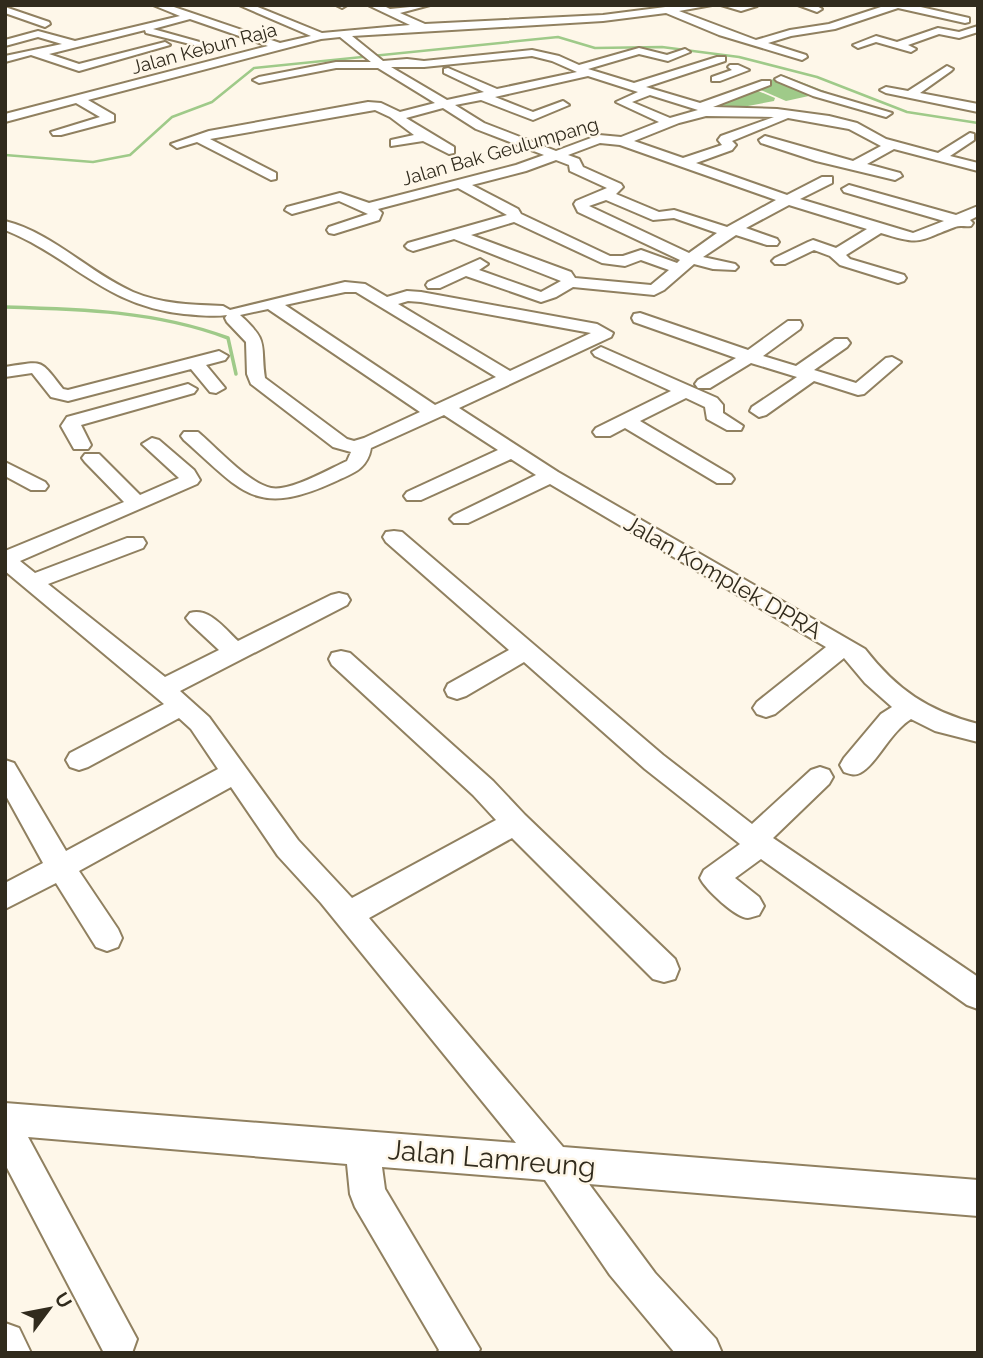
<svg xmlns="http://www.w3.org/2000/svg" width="983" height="1358" font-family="Raleway,sans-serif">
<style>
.water{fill:#9fca89}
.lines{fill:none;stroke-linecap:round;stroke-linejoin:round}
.stream-far1{stroke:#9fca89;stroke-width:2.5}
.stream{stroke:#9fca89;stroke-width:3.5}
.minor-casing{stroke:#908060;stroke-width:4}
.minor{fill:#fff;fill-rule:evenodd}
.labels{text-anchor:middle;stroke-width:5;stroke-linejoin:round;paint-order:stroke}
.far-street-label{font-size:19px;fill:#312b1d;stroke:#fef7e9}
.street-label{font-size:23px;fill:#312b1d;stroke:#fef7e9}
.near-street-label{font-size:28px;fill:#312b1d;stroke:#fef7e9}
</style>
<rect width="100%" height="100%" fill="#fef7e9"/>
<!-- water -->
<g class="water">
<polygon points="783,75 827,92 786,101 754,87"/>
<polygon points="751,88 775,98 774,101 732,109 704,103 716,97"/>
</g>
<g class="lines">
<!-- stream-far1 -->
<polyline class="stream-far1" points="5,155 93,162 130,155 172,117 212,102 254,68 558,37 595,48 662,47 739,57 817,77 907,112 978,123"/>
<!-- stream -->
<path class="stream" d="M5 307C81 309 156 311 228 338L236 374"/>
<defs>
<g id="minor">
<path d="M153 5H168L280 43 311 36 239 5H253L322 33 410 25 368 5H382L390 9 430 5 400 13 425 24 603 15 681 5H712L679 11 756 40 790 30 829 24 887 5H912L969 18V22L965 23 898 8 835 29 791 36 768 43 806 55 807 57 802 60 719 35 666 13 603 21 352 36 383 61 407 59 424 61 532 50 559 56 579 65 639 48 667 55 685 49 690 52 668 61 639 54 588 69 634 83 717 57H725V61L646 87 700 103 762 81H770V85L713 107 777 109 829 116 857 123 886 139 938 153 970 133 974 134V140L950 156 978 163V171L894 149 867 164 900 173 902 176 895 180 816 161 761 143 759 140 765 136 853 161 881 146 849 129 788 118 732 141 736 145 732 150 696 163 787 195 822 177H832V183L800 199 913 233 944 221 844 192 842 189 849 185 956 215 978 206V216L970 220 973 223 971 226C965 227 960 225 955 227 917 241 923 246 881 233L846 255 850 259 904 275 906 278 904 281 898 283 840 265 830 256 814 250 785 264H775L772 261 775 258 808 242 813 240 836 248 867 229 789 205 746 228 777 239 779 242 777 245H767L736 235 703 257 735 264 738 267 735 270 713 269 694 264 664 290 654 295 573 287 556 297 541 302 466 276 440 288H428L426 285 428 282 480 259 488 264 479 270 541 292 561 281 454 239 413 251 408 249 405 246 408 243 507 215 458 188 378 209 382 213 379 220 334 234 329 233 327 230 329 227 368 214 339 201 292 214 285 210 287 207 340 193 369 203 516 165 544 155 476 129 443 108 406 118 454 147V153L449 154 423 141 391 146V140L414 135 390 117 375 110 210 139 276 173V179L271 180 197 142 177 148 171 144 209 131 368 102 381 103 400 112 435 103 378 68H336L259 83 253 80 259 77 336 62H371L340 37 321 39 88 100 114 115V121L61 135H53L51 132 100 117 76 103 5 122V114L268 46 190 19 153 29 214 46V50L146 33 145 30 49 54 79 64 165 42 170 45 79 71 31 55 5 62V56L62 44 38 37 5 46V40L38 31 75 41 180 16ZM532 56 552 61 577 72 497 89 448 68 444 69V73L484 92 447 100 391 67H424ZM588 76 638 92 616 102 659 122 621 137 599 135 556 151 484 123 455 105 481 100 533 120 569 105 563 101 533 112 495 97ZM650 95 698 110 670 118 632 102ZM706 116 774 117 721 136 718 140 722 145 683 158 634 141 679 123ZM600 143 620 145 776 200 727 227 674 210 659 212 616 194 623 187 621 184 583 167 579 159 568 155ZM556 160 569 165 570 171 607 188 576 201 574 204 578 212 680 260 677 263 641 250 623 256H610L521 214 518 209 472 185 526 171ZM606 200 653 220 674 218 717 233 689 253 589 206ZM514 222 602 263 625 266 641 260 669 270 651 285 575 278 571 272 471 235Z"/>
<polygon points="336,5 347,5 342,8"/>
<polygon points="721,5 756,5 757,6 741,11"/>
<polygon points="798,5 815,5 822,9 817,12"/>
<polygon points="5,7 49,22 50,24 45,27 5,13"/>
<polygon points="978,26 978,32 959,38 939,34 908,45 916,49 911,52 876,42 858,48 853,45 876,36 897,42 938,28 959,32"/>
<polygon points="730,65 738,65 749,70 720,81 712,81 712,77 732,70 728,67"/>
<polygon points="947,66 953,69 951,71 920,93 978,104 978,112 886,93 880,90 886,87 908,91"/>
<polygon points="781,76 821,92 892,113 886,117 813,96 777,81 775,79"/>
<path d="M5 221C53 233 88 272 133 292 161 304 193 305 223 306L230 310 345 282 365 284 387 297 407 291 421 292 597 324 613 333 611 337 459 408 558 472 865 649C897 690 928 711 978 724V742L935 731 911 719C890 732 877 764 860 773 854 776 850 774 844 772L840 765 844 758 881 714 892 707 865 683 844 658 775 714 766 717 757 714 753 708 757 702 826 647 550 484 468 523H454L450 519 454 515 536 475 511 459 421 500H407L404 496 407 492 498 450 444 415 371 448C367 470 353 473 334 482 255 518 242 491 184 440L181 436 184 432H198C216 447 248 483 271 488 290 492 329 469 347 461L351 452 333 447 251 384 247 374 246 342 227 322 225 318 227 315C213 317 198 315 184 314 103 305 74 258 5 230ZM345 292H356L496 377 435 405 285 305ZM408 301 421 302 591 333 510 371 398 304ZM268 309 420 412 364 438 354 441 347 439 265 378C260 344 270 342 240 315Z"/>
<polygon points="640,313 748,350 788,321 800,321 802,325 800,329 763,356 796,366 835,339 847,339 850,343 847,347 814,370 856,383 886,358 892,357 901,362 864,394 858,395 814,381 766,415 759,417 750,411 752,407 797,377 751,363 710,388 698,388 695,384 698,380 736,358 634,322 632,318 634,314"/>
<polygon points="601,347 717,398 723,405 723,413 743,426 741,430 727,430 707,419 705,407 686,398 640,421 731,475 734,479 731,483 717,483 625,428 610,436 596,436 593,432 596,428 671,391 595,356 592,352"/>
<path d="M219 351 228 356 225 360 206 365 225 388 216 393 210 392 191 369 68 401 51 397 32 373 5 377V367C44 361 39 358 63 389L68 390Z"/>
<polygon points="188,384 197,389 194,393 81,425 91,445 88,449 74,449 61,426 67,417"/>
<path d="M152 438 159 440 194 470 200 480 197 484 20 561 35 573 127 538H143L146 543 143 548 48 584 165 677 219 650 190 623 186 618 190 613C209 607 225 629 238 641L331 595 339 593 347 595 350 600 347 605 180 691 209 717 298 840 352 898 496 820 473 795 332 665 329 659 332 653 341 651 350 653 493 781 525 815 675 959 679 969 675 979 664 982 653 979 512 838 369 918 563 1147 978 1180V1216L589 1184 655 1273 716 1339 722 1353H675L610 1275 545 1180 382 1167 385 1189 480 1349 478 1353H437L439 1350 355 1207 350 1194 347 1164 28 1137 137 1339 132 1353H104L5 1164V1103L516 1143 321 903 278 856 231 787 79 871 118 929 122 938 118 947 107 951 96 947 56 883 5 909V883L43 863 5 794V760L14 763 66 851 218 769 191 729 179 718 88 767 79 770 70 767 66 760 70 753 164 704 5 571V551L124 502 85 462 82 458 85 454H99L140 495 179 478 142 444Z"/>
<polygon points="5,462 45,482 48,486 45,490 31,490 5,476"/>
<path d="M394 531 402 532 663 755 752 824 811 770 820 767 829 770 833 777 829 784 773 838 978 977V1009L967 1005 761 859 735 878 759 897 764 906 759 915C758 915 750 918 748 918 736 918 705 889 700 878L704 870 740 844 645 769 524 662 466 696 457 699 448 696 445 690 448 684 509 650 386 542 383 537 386 532Z"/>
<polygon points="5,1323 19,1328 31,1353 5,1353"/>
</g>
</defs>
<!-- minor casing -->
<use href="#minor" class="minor-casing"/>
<!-- minor -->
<use href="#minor" class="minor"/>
</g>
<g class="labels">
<!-- far-street labels -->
<g class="far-street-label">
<text transform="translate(204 48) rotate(-15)" y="7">Jalan Kebun Raja</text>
<text transform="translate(500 151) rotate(-16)" y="7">Jalan Bak Geulumpang</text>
</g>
<!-- street labels -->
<g class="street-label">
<text transform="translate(723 577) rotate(30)" y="8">Jalan Komplek DPRA</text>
</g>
<!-- near-street labels -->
<g class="near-street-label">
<text transform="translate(492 1158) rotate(5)" y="10">Jalan Lamreung</text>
</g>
</g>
<!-- border -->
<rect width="983" height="1358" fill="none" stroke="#312b1d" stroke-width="14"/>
<!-- north arrow -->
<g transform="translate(49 1309) rotate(58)" stroke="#fef7e9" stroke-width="5" paint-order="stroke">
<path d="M0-5L12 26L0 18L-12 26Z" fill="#312b1d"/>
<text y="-10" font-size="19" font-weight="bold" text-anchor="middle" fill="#312b1d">U</text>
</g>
</svg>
